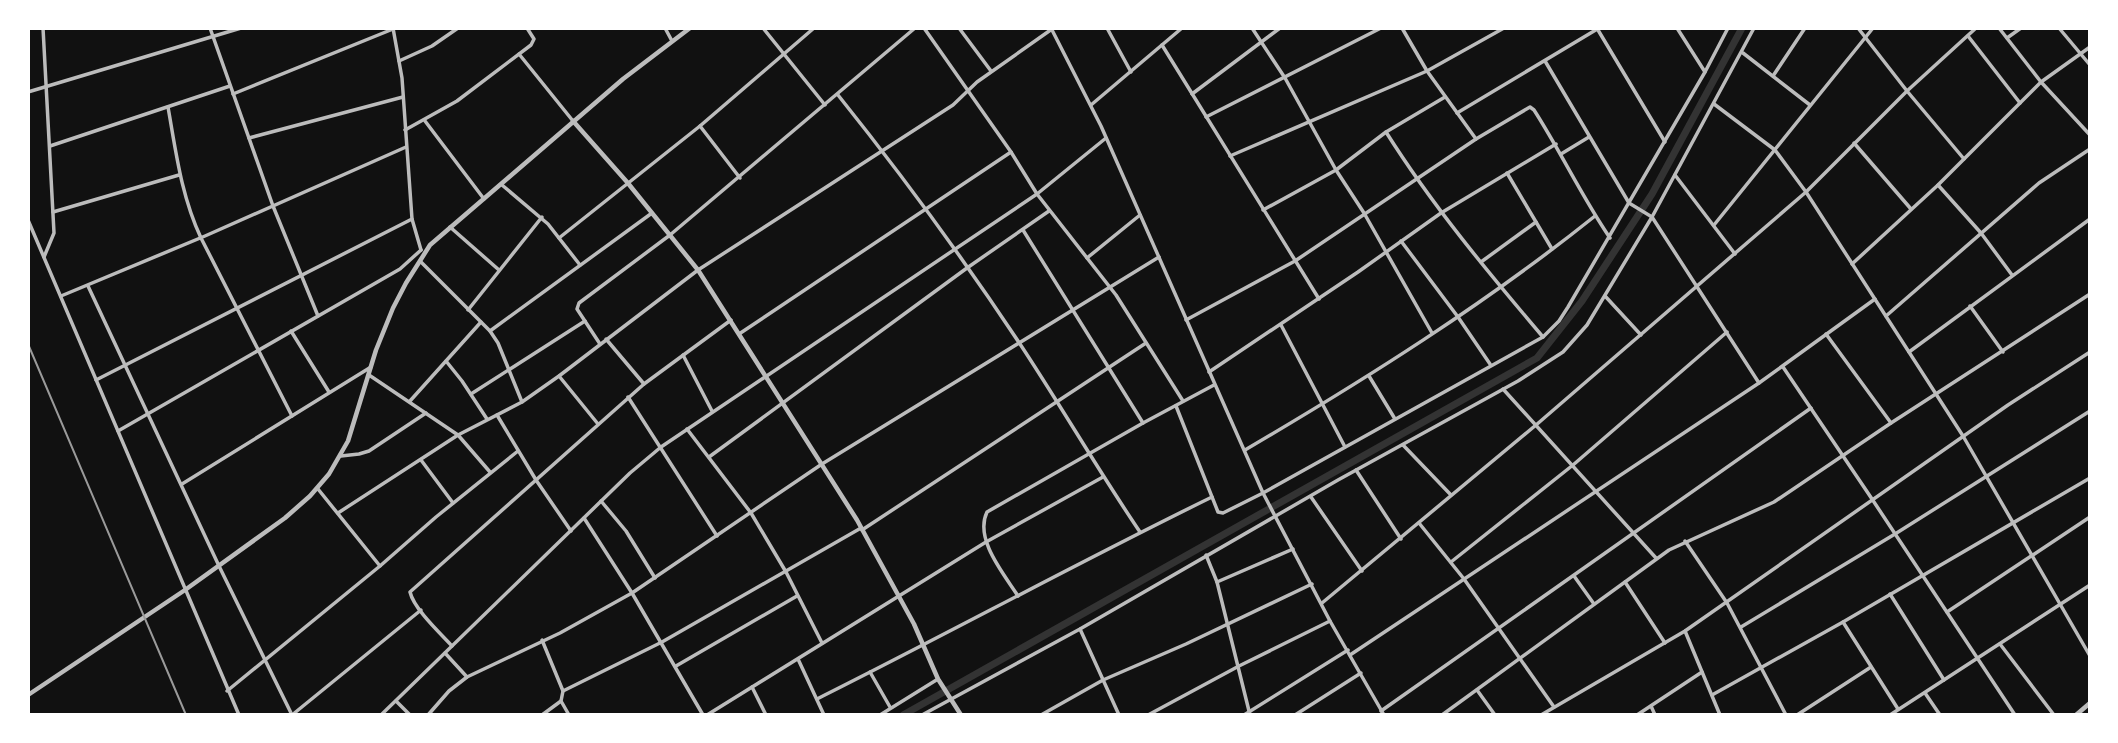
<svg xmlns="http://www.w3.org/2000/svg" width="2118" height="743" font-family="Figtree,sans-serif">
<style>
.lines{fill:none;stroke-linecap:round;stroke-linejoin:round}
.canal{stroke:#333;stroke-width:7}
.minor{stroke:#bcbcbc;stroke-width:3.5}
.tertiary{stroke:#bcbcbc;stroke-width:4.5}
.rail{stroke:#9a9a9a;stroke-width:2}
</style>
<rect width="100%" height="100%" fill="#111"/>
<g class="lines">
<!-- canal -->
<polyline class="canal" points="903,715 1537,358 1582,301 1652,194 1742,28"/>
<!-- minor -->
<g class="minor">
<polyline points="43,28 54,233 44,257"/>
<polyline points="210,28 273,206 318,316"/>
<polyline points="393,28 402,78 412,219 421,250"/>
<polyline points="665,28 672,41"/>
<polyline points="763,28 825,105"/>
<polyline points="924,28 1011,152 1037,194 1116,295 1183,401"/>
<polyline points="959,28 991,71"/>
<polyline points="1051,28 1101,126 1263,493 1330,621 1384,715"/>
<polyline points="1107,28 1131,72"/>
<polyline points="1252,28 1285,78 1336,170 1364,213 1432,333"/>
<polyline points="1402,28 1427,71 1476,139"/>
<polyline points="1677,28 1705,72"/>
<polyline points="1858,28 1907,91 1964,159"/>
<polyline points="1999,28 2041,82 2090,135"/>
<polyline points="2059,28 2090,65"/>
<polyline points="1598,30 1665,142"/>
<polyline points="1968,36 2020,103"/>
<polyline points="2007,38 2021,28"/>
<polyline points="1162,45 1319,299"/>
<polyline points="1743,53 1810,105"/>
<polyline points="519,54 573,121"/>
<polyline points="399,61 432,46 458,28"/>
<polyline points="1545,61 1629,203 1652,217 1759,383"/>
<polyline points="1773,76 1805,28"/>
<polyline points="28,92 241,28"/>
<polyline points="233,94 393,29"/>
<polyline points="1192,94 1280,28"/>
<path d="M838 95C902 175 963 258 1020 344 1061 406 1098 470 1140 532"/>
<polyline points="1714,104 1775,150 1806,192 1963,436 2090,656"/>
<polyline points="1091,105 1182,28"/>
<path d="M168 107C176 152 181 195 201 238L292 416"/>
<polyline points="1457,113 1599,28"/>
<polyline points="1206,117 1381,28"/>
<polyline points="425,121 484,199"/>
<polyline points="700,126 740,178"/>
<polyline points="405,130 457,101 531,45 534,39 527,28"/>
<path d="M1386 132C1432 205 1487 271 1543 337"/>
<polyline points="249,138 403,97"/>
<polyline points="1854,143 1911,209"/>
<polyline points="50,146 230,86"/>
<polyline points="1561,154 1589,137"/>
<polyline points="1230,156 1427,71 1504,28"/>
<polyline points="1507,173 1552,249"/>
<polyline points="1675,175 1735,254"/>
<polyline points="502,185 548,224 580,265"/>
<polyline points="1938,185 1981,233 2012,275"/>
<polyline points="1263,210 1336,170 1386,132 1445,97"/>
<polyline points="53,212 179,175"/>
<polyline points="28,220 239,715"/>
<polyline points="1714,225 1873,28"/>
<polyline points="450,227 499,270"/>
<polyline points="1023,230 1143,423"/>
<polyline points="559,238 700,126 814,28"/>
<polyline points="1401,241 1458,317 1490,364"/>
<polyline points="1087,258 1140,215"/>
<polyline points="420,261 490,331 498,343 522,402"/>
<polyline points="1481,262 1536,222"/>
<polyline points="1852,264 1938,185 2041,82 2090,47"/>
<polyline points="88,286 219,566 292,715"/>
<polyline points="61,296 205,236 406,147"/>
<polyline points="1605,296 1641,335"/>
<polyline points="1970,306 2003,352"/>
<polyline points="468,310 542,217"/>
<polyline points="1886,316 2039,183 2090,149"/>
<path d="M1186 320 1295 261 1476 139 1530 107 1534 110C1561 152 1582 197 1610 238"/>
<polyline points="1281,325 1345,447"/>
<polyline points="291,331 329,392"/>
<polyline points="490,331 652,213"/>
<polyline points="739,334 1011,152"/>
<polyline points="1826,334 1891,423"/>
<polyline points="606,339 644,384"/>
<polyline points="600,344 577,309 579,303 670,235 915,28"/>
<polyline points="1909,352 2090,219"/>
<polyline points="683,355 712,411"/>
<polyline points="446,361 462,381 487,419"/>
<polyline points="1783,367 1872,499 2015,715"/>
<polyline points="1209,372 1358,272 1441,213 1556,144"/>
<polyline points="369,375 458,435 490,472"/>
<polyline points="559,376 598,424"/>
<polyline points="1369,376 1395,419"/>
<polyline points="96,380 412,219"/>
<polyline points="1503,389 1656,558"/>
<polyline points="471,394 585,321"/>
<polyline points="628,397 717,536"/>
<polyline points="410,401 481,322"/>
<polyline points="1176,406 1218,512 1223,513 1263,493 1543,337 1559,321 1568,307 1705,72 1728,28"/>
<polyline points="497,415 536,480 571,531"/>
<polyline points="687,429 751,513 786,572 822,643"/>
<polyline points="118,431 400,269 421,250"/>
<polyline points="1403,445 1451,495"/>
<path d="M1245 450C1366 379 1485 304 1595 216"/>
<polyline points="341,456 359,454 369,451 426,413"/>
<polyline points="709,457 967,268 1049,211"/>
<polyline points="421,460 453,503"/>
<polyline points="1356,470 1401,539"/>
<polyline points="182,484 371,367"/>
<polyline points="318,489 380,566"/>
<polyline points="1311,497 1362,571"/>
<polyline points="601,501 626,531 655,578"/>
<polyline points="338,513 458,435 522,402 559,376 698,270 953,105 977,82 1052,29"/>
<polyline points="584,518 632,593 703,715"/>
<polyline points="1419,523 1464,579 1554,707"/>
<polyline points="862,530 1146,343"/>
<polyline points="1685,541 1727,603 1786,715"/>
<polyline points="1206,555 1217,582 1250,715"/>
<polyline points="1451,562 1573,465 1727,332"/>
<polyline points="1574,576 1594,604"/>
<polyline points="1217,582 1293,549"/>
<polyline points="1625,582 1665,643"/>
<polyline points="1890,594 1944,680"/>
<path d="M1018 596C1004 574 974 539 987 512L1143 423 1214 385"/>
<polyline points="1322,603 1536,425 1806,192 1907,91 1976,28"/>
<polyline points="1947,612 2090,517"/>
<polyline points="1843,622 1898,709"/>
<polyline points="1741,627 1895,534 2090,411"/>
<polyline points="1080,629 1119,715"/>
<polyline points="1685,631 1720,715"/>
<polyline points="542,640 563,691 561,701 569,715"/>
<polyline points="2000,644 2054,715"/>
<path d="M452 646C440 633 414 609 410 592L644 384 731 320"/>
<polyline points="445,653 467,677"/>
<polyline points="1350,655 1759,383 1875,299"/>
<polyline points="798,659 824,715"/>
<polyline points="676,666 797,596"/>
<polyline points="870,672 890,707"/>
<polyline points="752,687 766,715"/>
<polyline points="1477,690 1495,715"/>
<polyline points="227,691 380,566 436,517 518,451"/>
<polyline points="563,691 662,642 861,528"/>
<polyline points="1925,693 1940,715"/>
<polyline points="1712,695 1843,622 2090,478"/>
<path d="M817 699C949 633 1079 562 1212 497"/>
<polyline points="396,701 410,715"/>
<polyline points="1651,706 1655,715"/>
<polyline points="1381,711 1811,408"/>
<polyline points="292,715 421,610"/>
<polyline points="381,715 630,473 661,447 1037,194 1106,138"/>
<polyline points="428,715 449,691 467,677 560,633 632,593 822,464 1159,257"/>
<polyline points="542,715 561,701"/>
<polyline points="707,715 986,542 1103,477"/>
<polyline points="880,715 938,679"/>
<polyline points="922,715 1080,629 1338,480 1518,381 1563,352 1587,325 1652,217 1754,28"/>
<polyline points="1041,715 1103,680 1186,644 1312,584"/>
<polyline points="1148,715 1239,666 1330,621"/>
<polyline points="1244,715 1348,650"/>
<polyline points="1295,715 1361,673"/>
<polyline points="1442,715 1669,550 1774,502 1891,423 2090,294"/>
<polyline points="1541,715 1685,631 2008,405 2090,352"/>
<polyline points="1637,715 1702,672"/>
<polyline points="1797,715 1871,667"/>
<polyline points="1890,715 2090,585"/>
</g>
<!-- tertiary -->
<g class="tertiary">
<polyline points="573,121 627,182 698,270 857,520 914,624 938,679 961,715"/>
<polyline points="28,695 185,590 285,518 310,496 329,474 348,441 376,350 393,308 406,283 430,245 623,79 690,28"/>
<polyline points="2076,715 2090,703"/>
</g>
<!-- rail -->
<polyline class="rail" points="28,344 186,715"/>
</g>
<!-- border -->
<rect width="2118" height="743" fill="none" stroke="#ffffff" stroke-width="60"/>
</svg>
